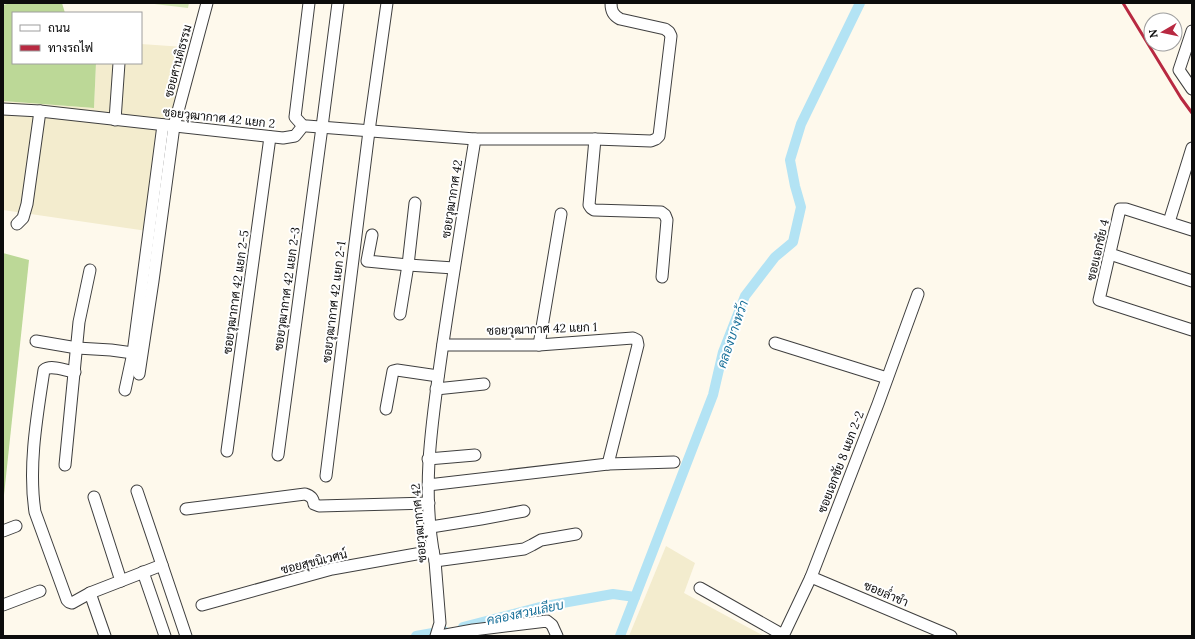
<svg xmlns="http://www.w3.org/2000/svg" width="1195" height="639" font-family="Lora,Sarabun,serif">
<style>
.farmland{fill:#f3ecce}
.green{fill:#d6e7b7}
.forest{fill:#bcd897}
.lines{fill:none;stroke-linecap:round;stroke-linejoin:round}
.canal{stroke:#b3e3f4;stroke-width:10}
.minor-casing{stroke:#3f3f3f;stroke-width:13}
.minor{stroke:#fff;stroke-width:11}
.rail{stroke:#b82941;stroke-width:3}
.labels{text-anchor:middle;stroke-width:4;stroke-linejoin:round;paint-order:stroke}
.street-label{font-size:12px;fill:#0c0c0c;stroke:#fff}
.water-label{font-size:13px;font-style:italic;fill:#1a719a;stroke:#fff}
</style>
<rect width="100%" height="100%" fill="#fef9ec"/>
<!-- farmland -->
<g class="farmland">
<polygon points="141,44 184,47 154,232 3,210 3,101 94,108 96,63 141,63"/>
<polygon points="666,546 695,563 684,593 764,636 629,636"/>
</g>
<!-- green -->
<polygon class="green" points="146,3 189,3 188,8"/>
<!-- forest -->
<g class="forest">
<polygon points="11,3 62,3 65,13 13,13 13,63 96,63 94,108 3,101 3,5"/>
<polygon points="3,253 29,260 4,495 3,495"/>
</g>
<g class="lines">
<!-- canal -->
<g class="canal">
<polyline points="463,627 540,607 613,594 635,597"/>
<polyline points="416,636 444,631"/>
<polyline points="620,636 713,395 723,352 745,296 775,257 793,242 801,207 795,186 790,160 801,124 860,3"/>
</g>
<defs>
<g id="minor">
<polyline points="1192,31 1179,70 1192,89"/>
<polyline points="3,109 40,111 283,138 295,136 303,126 307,126 475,139"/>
<polyline points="115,120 119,63"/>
<polyline points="303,126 295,117 309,3"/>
<polyline points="595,139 589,205 591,208 594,210 661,212 665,215 667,220 662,277"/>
<polyline points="1169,222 1192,148"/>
<polyline points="17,224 23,218 27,204 40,111"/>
<polyline points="1192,230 1126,209 1120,209 1099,300 1192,330"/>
<polyline points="372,235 367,261 408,265 454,268"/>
<polyline points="1110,254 1192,281"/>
<polyline points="400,314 408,265 415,203"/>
<polyline points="36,341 77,348 111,350 133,353"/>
<polyline points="775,343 887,378"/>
<polyline points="443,345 539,345 633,338 637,340 638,345 608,464"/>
<polyline points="539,345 561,214"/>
<path d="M75 372C66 371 51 364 44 370 37 416 28 466 35 512L67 600 69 602 72 603 90 593 162 565"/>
<polyline points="139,374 153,281 174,126 207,3"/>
<polyline points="436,389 484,384"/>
<polyline points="125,390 133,353 163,125"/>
<polyline points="386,409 393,371 397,370 438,376"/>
<polyline points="227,451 270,137"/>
<polyline points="278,455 322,127 338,3"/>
<polyline points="428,459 475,455"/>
<polyline points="65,465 79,322 90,270"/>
<polyline points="326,476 369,131 387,3"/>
<polyline points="428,485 608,464 674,462"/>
<polyline points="137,491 186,636"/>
<polyline points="94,497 121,581"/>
<path d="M186 509 305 494C311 496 313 498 314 504L319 506 429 503"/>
<polyline points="431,527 481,519 524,511"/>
<polyline points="3,531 16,526"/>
<polyline points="435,561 524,549 532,545 541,540 576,534"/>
<polyline points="143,572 165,636"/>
<polyline points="811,577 951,636"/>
<polyline points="700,588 783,635"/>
<polyline points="90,593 105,636"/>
<polyline points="3,605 40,591"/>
<polyline points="202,605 332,569 433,551"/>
<path d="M436 636 440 623 435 561C420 487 433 416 443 343 453 275 464 207 475 139H595L651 141 656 139 659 136 671 36 669 32 665 29 620 19C613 15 611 11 611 3"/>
<polyline points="440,636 473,630 547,621 552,625 557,636"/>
<polyline points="783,636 811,577 878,404 918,294"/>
</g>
</defs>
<!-- minor casing -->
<use href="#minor" class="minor-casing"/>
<!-- minor -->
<use href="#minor" class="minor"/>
<!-- rail -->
<polyline class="rail" points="1123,3 1181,98 1192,113"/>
</g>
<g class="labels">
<!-- street labels -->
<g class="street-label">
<text transform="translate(178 61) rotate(-75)" y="4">ซอยศานติธรรม</text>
<text transform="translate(219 118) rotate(6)" y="4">ซอยวุฒากาศ 42 แยก 2</text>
<text transform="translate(452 199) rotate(-81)" y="4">ซอยวุฒากาศ 42</text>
<text transform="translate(1098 250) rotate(-77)" y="4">ซอยเอกชัย 4</text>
<text transform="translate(287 289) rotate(-82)" y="4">ซอยวุฒากาศ 42 แยก 2-3</text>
<text transform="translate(236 292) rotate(-82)" y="4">ซอยวุฒากาศ 42 แยก 2-5</text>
<text transform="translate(334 302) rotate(-83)" y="4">ซอยวุฒากาศ 42 แยก 2-1</text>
<text transform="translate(542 329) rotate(-2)" y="4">ซอยวุฒากาศ 42 แยก 1</text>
<text transform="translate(841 462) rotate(-69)" y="4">ซอยเอกชัย 8 แยก 2-2</text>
<text transform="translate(419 523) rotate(-95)" y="4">ซอยวุฒากาศ 42</text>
<text transform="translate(314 562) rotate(-14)" y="4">ซอยสุขนิเวศน์</text>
<text transform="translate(886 594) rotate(23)" y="4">ซอยล่ำชำ</text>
</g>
<!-- water labels -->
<g class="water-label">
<text transform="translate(732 334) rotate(-71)" y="5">คลองบางหว้า</text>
<text transform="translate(525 612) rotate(-12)" y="5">คลองสวนเลียบ</text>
</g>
</g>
<!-- border -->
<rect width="1195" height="639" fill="none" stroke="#0c0c0c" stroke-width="8"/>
<!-- legend -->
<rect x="12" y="12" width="130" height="52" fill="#ffffff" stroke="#9e9e9e"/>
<rect x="20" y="25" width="20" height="6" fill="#ffffff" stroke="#9e9e9e"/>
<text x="48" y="32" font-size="12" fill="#0c0c0c">ถนน</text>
<rect x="20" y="45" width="20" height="6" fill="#b82941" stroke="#9e9e9e"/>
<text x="48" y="52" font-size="12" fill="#0c0c0c">ทางรถไฟ</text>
<!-- north arrow -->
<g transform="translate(1163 32) rotate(261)"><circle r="19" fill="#ffffff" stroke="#9e9e9e"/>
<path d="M0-3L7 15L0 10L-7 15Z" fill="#b82941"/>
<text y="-6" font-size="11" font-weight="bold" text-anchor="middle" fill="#0c0c0c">N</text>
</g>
</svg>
